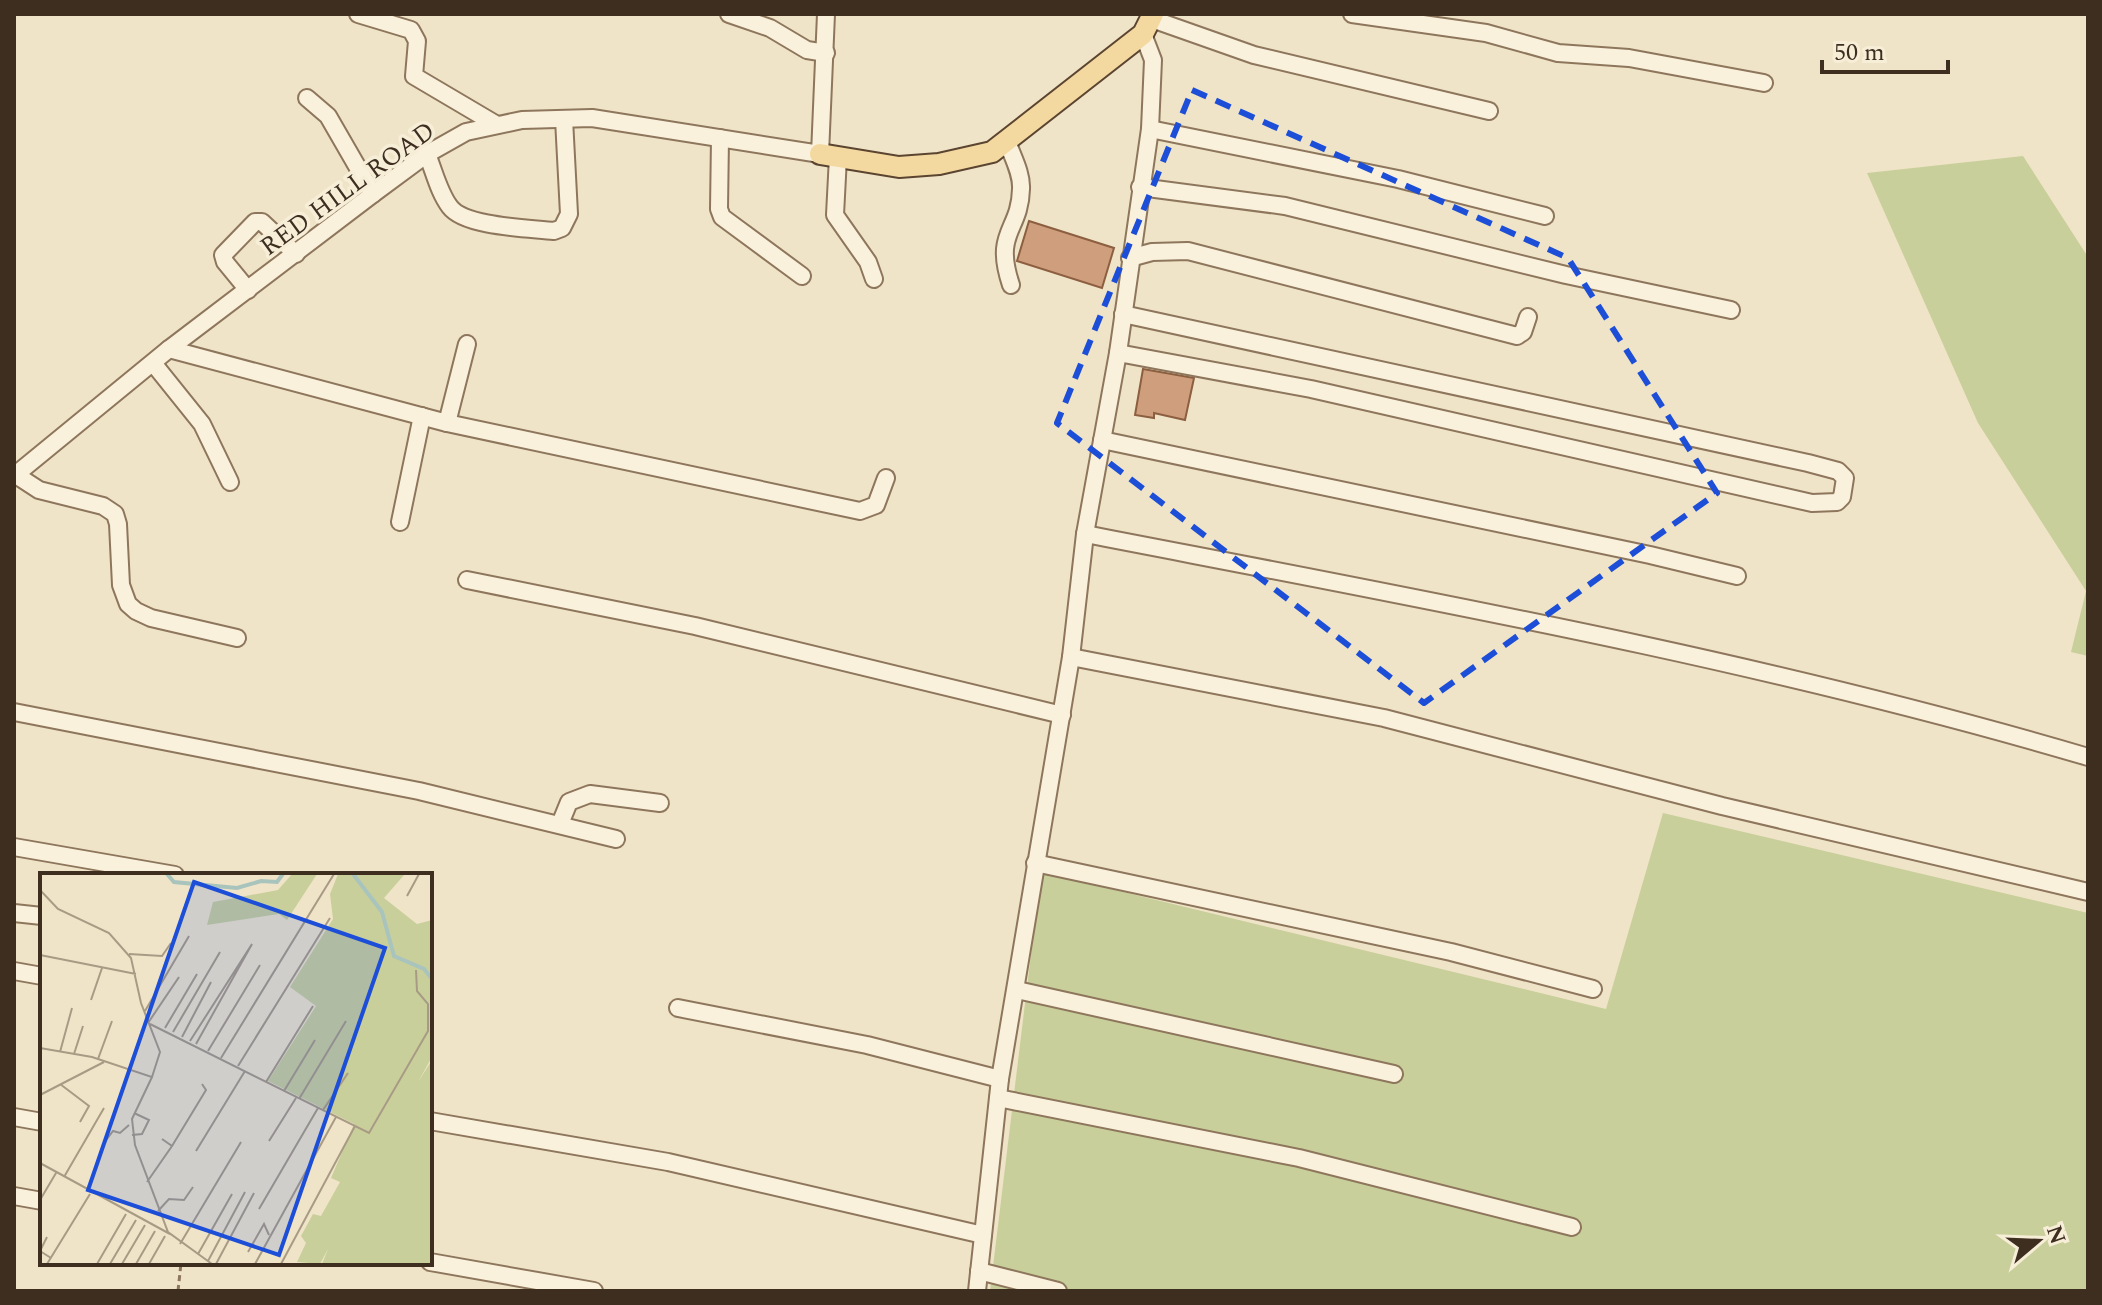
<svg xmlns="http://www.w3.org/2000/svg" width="2102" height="1305" font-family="Spectral,serif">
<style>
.green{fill:#c9cf9b}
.building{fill:#cf9f7d;stroke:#8d5f41;stroke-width:2}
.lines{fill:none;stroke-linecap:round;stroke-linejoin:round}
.minor-casing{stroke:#8d765c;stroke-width:20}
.major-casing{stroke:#5b4430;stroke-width:24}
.path{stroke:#8d765c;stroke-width:3;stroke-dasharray:6 4;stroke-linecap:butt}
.minor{stroke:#faf1dc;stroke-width:16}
.major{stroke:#f3d9a0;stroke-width:20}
.marked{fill:none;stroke:#1d4ed8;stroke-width:6;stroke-dasharray:16 10;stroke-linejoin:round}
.labels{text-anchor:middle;stroke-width:7;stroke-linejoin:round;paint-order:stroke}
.street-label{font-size:26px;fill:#3d2e20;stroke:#f7eed8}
.inset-river{fill:none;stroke:#a9c4bc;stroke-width:4}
.inset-road{fill:none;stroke:#a89b85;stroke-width:2}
.view{fill:#1d4ed8;fill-opacity:0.15;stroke:#1d4ed8;stroke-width:4}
.inset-edge{fill:none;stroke:#3d2e20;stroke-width:4}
</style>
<rect width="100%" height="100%" fill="#f0e4c8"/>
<!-- green -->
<g class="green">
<polygon points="2023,156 2088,257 2088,656 2071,652 2086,591 1978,423 1867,173"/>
<polygon points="1663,813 2088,913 2088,1291 990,1291 1041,872 1606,1009"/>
</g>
<!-- building -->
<g class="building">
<polygon points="1029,221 1114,248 1102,288 1017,261"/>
<polygon points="1143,369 1194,378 1185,420 1154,413 1154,418 1135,415"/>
</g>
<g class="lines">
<defs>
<g id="minor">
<polyline points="358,14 411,30 417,41 414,76 497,125"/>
<polyline points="729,14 770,28 807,50 826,53"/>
<polyline points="1352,14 1486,33 1558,53 1629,58 1764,83"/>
<polyline points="1149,18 1254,55 1489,111"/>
<polyline points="307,98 328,116 373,194"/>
<polyline points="1150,129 1398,179 1545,216"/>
<polyline points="720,138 719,209 722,217 802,276"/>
<path d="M1007 141C1012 156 1022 173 1021 189 1020 232 993 231 1011 285"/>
<path d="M427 154C434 171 439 193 450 207 465 227 529 228 554 231L562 228 569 214 564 119"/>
<polyline points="838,157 835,215 868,262 874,279"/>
<polyline points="1140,187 1285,206 1566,275 1731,310"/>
<polyline points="1130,258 1152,252 1188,251 1517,336 1523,332 1528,317"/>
<polyline points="248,290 225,262 223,255 255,222 262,222 296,254"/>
<polyline points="169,349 447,423 467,344"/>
<polyline points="1118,353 1311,389 1812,503 1837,502 1842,497 1845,478 1838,471 1808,463 1123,314"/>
<polyline points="153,363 202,424 230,482"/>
<polyline points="447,423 860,511 876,505 886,478"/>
<polyline points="1102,440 1650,555 1737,576"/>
<polyline points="16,475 39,490 103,506 115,514 118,524 121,585 128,604 136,611 151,618 237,638"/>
<polyline points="14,476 169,349 373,194 427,154 466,132 522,120 592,118 820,154 826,14"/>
<polyline points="400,522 422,416"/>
<path d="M1085 534C1421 599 1760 660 2088 757"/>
<polyline points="467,580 695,626 1062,715"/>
<polyline points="1071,657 1384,718 1722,806 2088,892"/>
<polyline points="14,712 419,791 616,839"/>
<polyline points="560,824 569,802 590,794 660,803"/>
<polyline points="14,847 175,875"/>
<polyline points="1035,863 1451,952 1593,989"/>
<polyline points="14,913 42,916"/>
<polyline points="14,971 42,976"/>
<polyline points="1017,990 1394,1074"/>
<polyline points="678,1008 867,1045 1000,1079"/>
<polyline points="998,1098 1299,1158 1572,1227"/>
<polyline points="14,1117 42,1122"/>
<polyline points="430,1121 668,1162 983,1235"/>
<polyline points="14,1196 42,1201"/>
<polyline points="430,1262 594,1291"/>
<polyline points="979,1271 1058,1291"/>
<polyline points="977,1291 1000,1079 1071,657 1085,534 1118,353 1150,129 1153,60 1143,34"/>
</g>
<polyline id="major" points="820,154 899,167 939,164 992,152 1143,34 1153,14"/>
</defs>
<!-- minor casing -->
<use href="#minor" class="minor-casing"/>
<!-- major casing -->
<use href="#major" class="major-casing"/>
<!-- path -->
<polyline class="path" points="178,1291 181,1263"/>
<!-- minor -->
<use href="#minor" class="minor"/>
<!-- major -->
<use href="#major" class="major"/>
</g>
<!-- marked area -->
<path class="marked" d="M1192 90 1568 258 1717 493 1424 703 1057 423Z"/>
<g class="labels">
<!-- street labels -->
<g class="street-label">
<text transform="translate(347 188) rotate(-36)" y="9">RED HILL ROAD</text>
</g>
</g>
<!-- overview -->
<g transform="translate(40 873)">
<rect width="392" height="392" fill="#f0e4c8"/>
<path d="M252 1H277L247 47 239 41 167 52 173 29 238 17ZM298 1H365L344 25 377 51 392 47V184L378 209 392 187V391H282L288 376 280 391 257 389 266 370 261 363 273 341 281 343 300 309 291 305 314 251 228 208 276 133 250 114 293 46 290 21Z" fill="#c9cf9b"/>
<path class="inset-river" d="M127 1 134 9 197 15 221 8 237 9 243 1M313 1 342 39 354 83 384 96 392 106"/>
<path class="inset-road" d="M0 17 18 36 69 60 91 85 101 130 120 179 112 204M367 23 379 1M89 81 122 83 131 70M0 82 96 101M51 127 62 95M105 138 149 63M108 150 139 104M110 151 329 260 388 158V131L377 118 376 97M125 155 157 101M133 159 180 79M142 164 171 109M150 168 212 71 156 171M0 175 52 184 112 204 92 246 95 272 128 359 172 391M168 178 220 92M20 179 32 135M34 181 43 153M181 185 294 1M58 186 72 148M198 193 290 45M226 209 273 133M20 211 49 233 40 249M244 218 275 167M0 222 64 189M259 226 306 148M283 237 308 200M92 262 102 261 109 247 94 240M229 268 256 225M64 270 73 258 80 260 89 252M132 273 166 217 162 211M156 278 205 198M0 290 130 361M24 304 64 235M107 309 132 273 122 266M0 327 16 300M219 336 278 235M118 338 129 326 144 327 153 314M7 364 0 378 11 385M140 371 201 269M208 379 224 351 229 362M158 381 192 321M168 388 205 319M7 391 50 321M57 391 86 341M70 391 96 347M82 391 105 352M96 391 115 358M109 391 125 363M176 391 214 320M215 391 296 244M241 391 315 253"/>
<path class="view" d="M154 9 345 75 239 382 48 317Z"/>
<rect width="392" height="392" class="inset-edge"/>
</g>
<!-- border -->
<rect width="2102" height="1305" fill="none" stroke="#3d2e20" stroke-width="32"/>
<!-- north arrow -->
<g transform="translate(2038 1241) rotate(71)" stroke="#f7eed8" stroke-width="6" paint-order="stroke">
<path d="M0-6L14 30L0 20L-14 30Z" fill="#3d2e20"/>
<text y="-12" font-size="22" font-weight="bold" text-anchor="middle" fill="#3d2e20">N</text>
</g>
<!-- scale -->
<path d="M1822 60v12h126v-12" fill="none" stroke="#3d2e20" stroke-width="4"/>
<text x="1834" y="60" font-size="24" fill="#3d2e20" stroke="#f7eed8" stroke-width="6" paint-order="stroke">50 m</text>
</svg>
